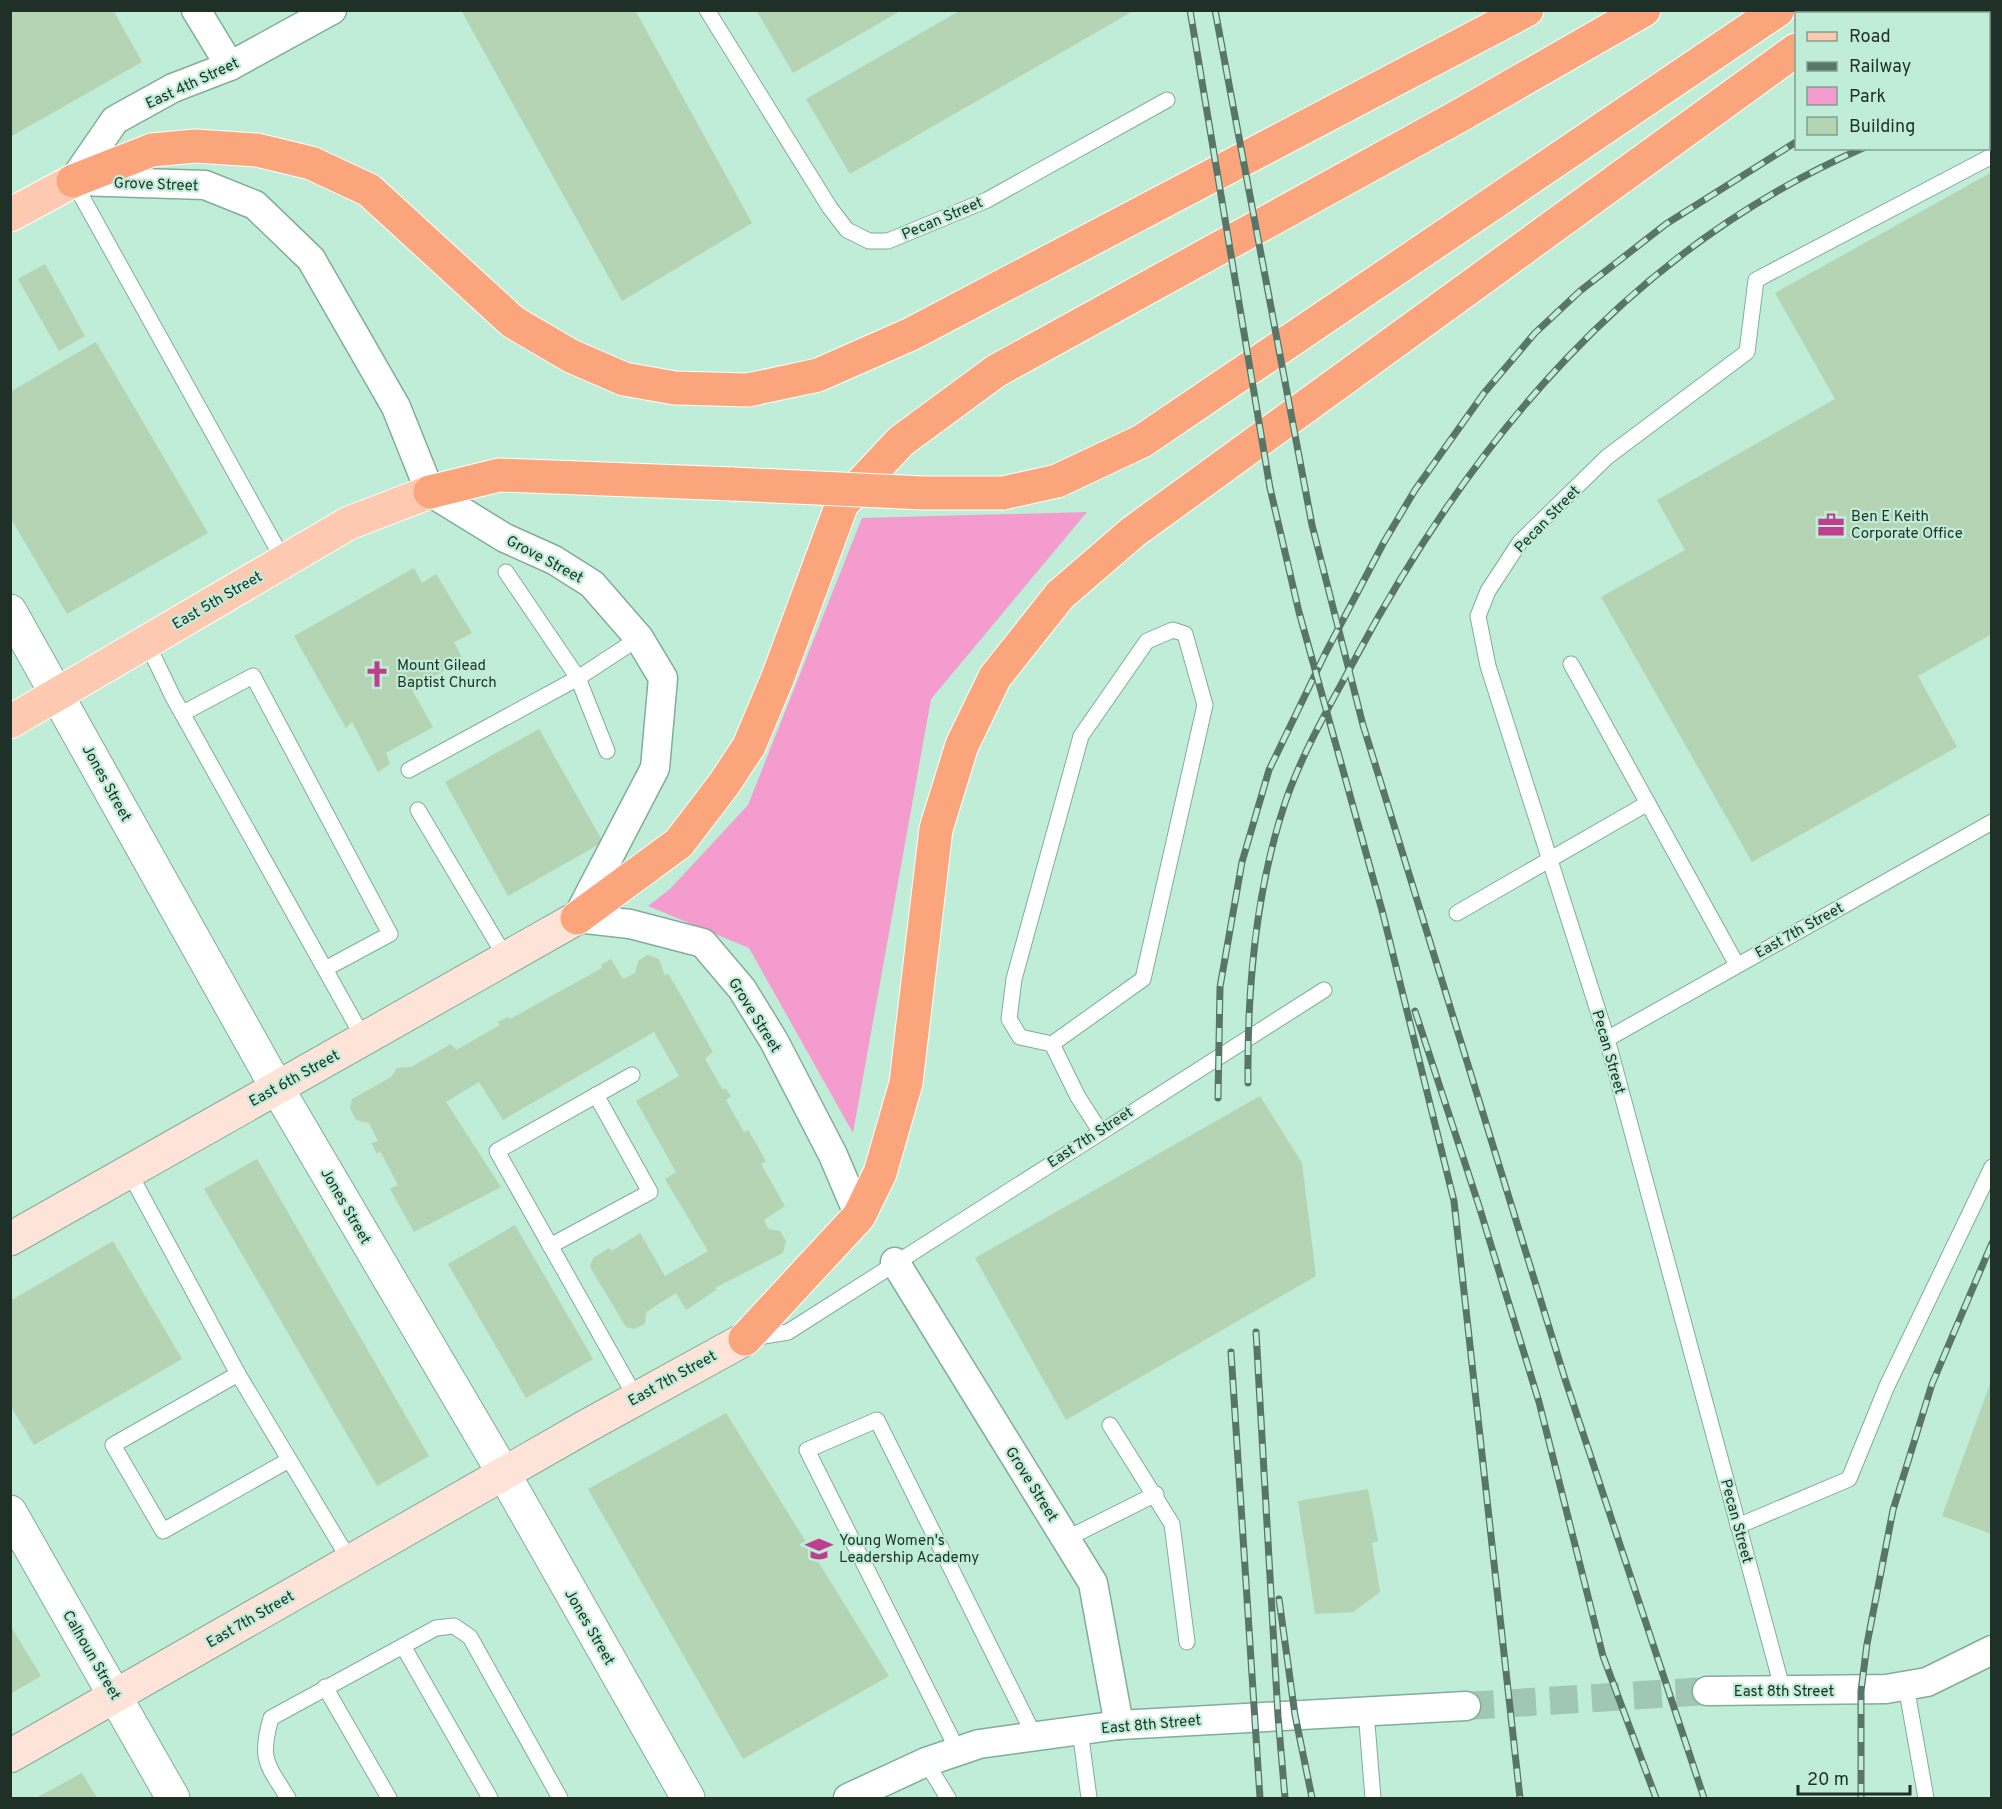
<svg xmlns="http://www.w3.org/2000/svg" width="2002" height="1809" font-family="Overpass,sans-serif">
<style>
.green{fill:#f49ccd}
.building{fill:#b4d4b4}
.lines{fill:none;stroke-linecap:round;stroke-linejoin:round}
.minor-tunnel{stroke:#9fc7b4;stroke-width:28;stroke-dasharray:28 14;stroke-linecap:butt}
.service-casing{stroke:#81ad99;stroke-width:17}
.minor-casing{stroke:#81ad99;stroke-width:31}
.tertiary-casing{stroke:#81ad99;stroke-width:35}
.secondary-casing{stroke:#81ad99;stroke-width:35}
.primary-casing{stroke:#fff;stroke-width:35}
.motorway-casing{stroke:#fff;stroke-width:35}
.service{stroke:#fff;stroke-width:15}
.minor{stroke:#fff;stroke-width:28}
.tertiary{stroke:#fff;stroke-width:33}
.secondary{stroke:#fee4d8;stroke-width:33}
.primary{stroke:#fdc9b1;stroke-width:33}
.motorway{stroke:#fba57d;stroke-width:33}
.rail-casing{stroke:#597568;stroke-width:7}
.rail{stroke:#bfedd7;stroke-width:4.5;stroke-dasharray:14;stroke-linecap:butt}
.motorway-bridge-casing{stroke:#fff;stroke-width:35;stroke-linecap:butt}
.motorway-bridge{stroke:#fba57d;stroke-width:33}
.labels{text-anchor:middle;stroke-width:4.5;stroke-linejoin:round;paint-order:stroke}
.street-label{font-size:15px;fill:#1e3028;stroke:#bfedd7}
.poi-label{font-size:15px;fill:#1e3028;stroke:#bfedd7;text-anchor:start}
</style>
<rect width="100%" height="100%" fill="#bfedd7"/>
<!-- green -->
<polygon class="green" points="1087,512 931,699 853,1133 749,948 648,906 670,889 748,805 862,518"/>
<!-- building -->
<g class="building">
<polygon points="10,10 113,10 142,62 10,137"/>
<polygon points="461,10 635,10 752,223 622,301"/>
<polygon points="756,10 902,10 793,73"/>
<polygon points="961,10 1135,10 850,174 806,99"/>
<polygon points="1992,172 1992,634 1918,676 1957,747 1752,862 1601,597 1685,550 1657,500 1835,399 1775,293"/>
<polygon points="45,264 85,336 59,351 18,279"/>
<polygon points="96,342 208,533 67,614 10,517 10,392"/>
<polygon points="414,568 422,583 436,574 472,633 454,642 463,659 412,690 433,727 386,753 390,764 378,772 352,722 346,728 294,636"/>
<polygon points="539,729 603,842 508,896 445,782"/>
<polygon points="648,955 659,959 665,976 668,973 713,1052 705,1059 723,1090 725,1088 731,1096 726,1100 744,1132 748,1130 766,1161 761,1164 785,1206 764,1220 768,1229 780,1231 786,1241 783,1253 715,1288 716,1290 686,1310 676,1293 646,1312 645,1324 634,1329 626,1327 590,1267 593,1258 609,1248 612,1251 640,1233 665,1276 708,1251 665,1179 676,1172 636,1101 679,1076 654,1032 503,1120 479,1082 446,1102 501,1187 414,1232 390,1189 398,1185 380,1151 377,1154 371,1143 378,1141 369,1123 356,1120 350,1108 352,1099 391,1077 397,1068 411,1067 451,1044 456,1050 500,1025 498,1022 508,1017 510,1019 602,968 601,965 611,959 623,979 635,973 638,961"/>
<polygon points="1260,1096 1302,1163 1316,1276 1066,1420 975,1258"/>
<polygon points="257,1159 429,1456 377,1486 204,1189"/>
<polygon points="515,1225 593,1359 526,1398 448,1264"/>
<polygon points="113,1241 182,1359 34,1445 10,1405 10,1301"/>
<polygon points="1991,1381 1992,1381 1992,1534 1942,1516"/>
<polygon points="726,1413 889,1676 743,1759 588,1489"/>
<polygon points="1368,1489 1378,1541 1372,1543 1380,1592 1353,1612 1315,1614 1298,1501"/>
<polygon points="10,1625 41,1676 10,1694"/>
<polygon points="82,1773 97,1798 36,1798"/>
</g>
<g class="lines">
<!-- minor-tunnel -->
<polyline class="minor-tunnel" points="1466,1706 1707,1691"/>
<defs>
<g id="service">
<polyline points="707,10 830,208 847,230 869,241 888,241 987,200 1167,100"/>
<polyline points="73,181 284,561"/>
<polyline points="506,572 578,678 607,751"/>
<polygon points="1173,630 1185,634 1205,705 1143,979 1052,1044 1020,1037 1009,1019 1014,979 1081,736 1147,641"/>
<polyline points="146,641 173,697 364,1039"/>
<polyline points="1571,664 1737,965"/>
<polyline points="183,713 253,676 390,934 325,969"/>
<polyline points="409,770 578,678 639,638"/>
<polyline points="418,810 506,958"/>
<polyline points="1457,913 1648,803"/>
<polyline points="1607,1039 1992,822"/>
<polyline points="1052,1044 1078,1097 1100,1131"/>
<polyline points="632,1075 497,1151 636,1398"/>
<polyline points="129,1172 238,1374 350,1561"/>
<polyline points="550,1246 650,1192 596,1095"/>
<polyline points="753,1338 788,1332 1324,990"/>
<polyline points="238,1374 113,1445 163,1531 289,1460"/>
<polyline points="1110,1425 1172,1524 1187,1642"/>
<polyline points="1738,1526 1849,1479 1887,1386 1992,1167"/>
<polyline points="1066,1539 1156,1494"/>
<polyline points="403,1646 490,1798"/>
<polyline points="1906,1686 1926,1798"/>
<polyline points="325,1687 389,1798"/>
<polyline points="1783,1691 1607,1039 1488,666 1478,616 1488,591 1520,542 1607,457 1747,352 1756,280 1992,156"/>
<polyline points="1366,1711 1373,1798"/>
<polyline points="1080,1730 1089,1798"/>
<polyline points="958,1751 807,1450 877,1420 1035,1737"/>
<polyline points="926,1762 948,1798"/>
<path d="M288 1798C267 1764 259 1760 271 1718L436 1628 454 1626 470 1637 560 1798"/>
</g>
<g id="minor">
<polyline points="196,10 230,66"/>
<polyline points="73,181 115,120 173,88 230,66 332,10"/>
<polyline points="76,181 205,185 255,205 311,259 396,407 430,492 505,538 554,560 592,584 639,638 663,678 655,768 577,918 630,924 703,943 742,989 774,1041 833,1155 859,1216"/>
<polyline points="895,1262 1093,1583 1119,1725"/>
<polyline points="1707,1691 1886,1689 1927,1682 1992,1650"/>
<polyline points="848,1798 926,1762 979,1744 1119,1725 1466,1706"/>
</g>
<g id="tertiary">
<polyline points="10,611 277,1088 504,1474 688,1798"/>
<polyline points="10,1512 173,1798"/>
</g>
<g id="secondary">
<polyline points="10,1239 577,918"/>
<polyline points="10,1756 585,1427 745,1339"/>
</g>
<g id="primary">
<polyline points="10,215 73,181"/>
<polyline points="10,722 349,523 430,492"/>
</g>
<g id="motorway">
<polyline points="1826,14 1827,10"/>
<polyline points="73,181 152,150 195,146 257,150 311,163 369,190 513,322 571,356 624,379 675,388 748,390 818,375 911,334 1527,10"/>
<polyline points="430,492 499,475 733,484"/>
<polyline points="1003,493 1057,481 1142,441 1778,10"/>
<polyline points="577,918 679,843 724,784 749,746 778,677 842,504 901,441 996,371 1459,116 1644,10"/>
<polyline points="745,1339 859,1216 880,1173 906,1083 936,829 962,745 995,677 1060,595 1133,532 1796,50"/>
</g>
</defs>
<!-- service casing -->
<use href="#service" class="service-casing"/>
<!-- minor casing -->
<use href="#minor" class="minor-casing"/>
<!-- tertiary casing -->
<use href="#tertiary" class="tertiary-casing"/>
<!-- secondary casing -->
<use href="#secondary" class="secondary-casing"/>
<!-- primary casing -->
<use href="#primary" class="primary-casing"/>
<!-- motorway casing -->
<use href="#motorway" class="motorway-casing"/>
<!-- service -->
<use href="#service" class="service"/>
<!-- minor -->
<use href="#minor" class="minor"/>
<!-- tertiary -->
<use href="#tertiary" class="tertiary"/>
<!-- secondary -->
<use href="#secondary" class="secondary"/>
<!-- primary -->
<use href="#primary" class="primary"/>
<!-- motorway -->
<use href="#motorway" class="motorway"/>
<defs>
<g id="rail">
<polyline points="1190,10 1270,488 1299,612 1383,914 1454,1201 1520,1798"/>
<polyline points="1215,10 1312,525 1363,725 1565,1379 1704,1798"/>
<polyline points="1988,67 1992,66"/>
<polyline points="1988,97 1992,96"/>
<polyline points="1415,1011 1479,1206 1539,1402 1603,1656 1656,1798"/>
<path d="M1248 1083C1247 989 1255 893 1285 803 1302 753 1330 705 1355 659 1472 440 1631 249 1863 148"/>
<polyline points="1218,1098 1220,987 1242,862 1269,770 1325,654 1384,542 1415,490 1484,393 1535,333 1580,291 1666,224 1796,142"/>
<polyline points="1256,1332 1278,1716 1285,1798"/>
<polyline points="1231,1352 1260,1798"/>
<polyline points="1279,1599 1295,1715 1312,1798"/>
<polyline points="1861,1798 1861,1691 1867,1644 1893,1510 1932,1384 1992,1243"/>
</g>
</defs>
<!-- rail casing -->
<use href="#rail" class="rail-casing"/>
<!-- rail -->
<use href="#rail" class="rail"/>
<defs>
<polyline id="motorway-bridge" points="733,484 923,493 1003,493"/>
</defs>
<!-- motorway-bridge casing -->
<use href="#motorway-bridge" class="motorway-bridge-casing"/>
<!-- motorway-bridge -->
<use href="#motorway-bridge" class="motorway-bridge"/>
</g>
<!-- icons -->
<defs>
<symbol id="office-bare" viewBox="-9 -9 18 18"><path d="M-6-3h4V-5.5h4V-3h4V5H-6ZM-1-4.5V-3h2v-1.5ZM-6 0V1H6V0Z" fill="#bd408f" stroke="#bfedd7" stroke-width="2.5" paint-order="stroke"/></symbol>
<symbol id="church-bare" viewBox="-9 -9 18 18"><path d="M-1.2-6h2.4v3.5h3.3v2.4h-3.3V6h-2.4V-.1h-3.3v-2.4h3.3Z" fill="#bd408f" stroke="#bfedd7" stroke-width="2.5" paint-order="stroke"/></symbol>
<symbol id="school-bare" viewBox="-9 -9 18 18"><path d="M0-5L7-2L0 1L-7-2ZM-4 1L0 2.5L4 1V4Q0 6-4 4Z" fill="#bd408f" stroke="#bfedd7" stroke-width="2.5" paint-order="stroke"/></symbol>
</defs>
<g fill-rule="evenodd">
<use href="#office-bare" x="1812" y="506" width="38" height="38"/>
<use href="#church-bare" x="358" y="655" width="38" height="38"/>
<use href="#school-bare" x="800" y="1530" width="38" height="38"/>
</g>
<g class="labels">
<!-- street labels -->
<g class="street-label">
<text transform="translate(192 83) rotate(-25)" y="5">East 4th Street</text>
<text transform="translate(156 184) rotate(2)" y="5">Grove Street</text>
<text transform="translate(942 218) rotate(-23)" y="5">Pecan Street</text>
<text transform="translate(1547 519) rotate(-46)" y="5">Pecan Street</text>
<text transform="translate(545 559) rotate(28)" y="5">Grove Street</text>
<text transform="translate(217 600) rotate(-30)" y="5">East 5th Street</text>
<text transform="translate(107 783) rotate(61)" y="5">Jones Street</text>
<text transform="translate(1799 930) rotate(-29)" y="5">East 7th Street</text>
<text transform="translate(755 1015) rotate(58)" y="5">Grove Street</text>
<text transform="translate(1609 1052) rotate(74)" y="5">Pecan Street</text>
<text transform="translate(294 1078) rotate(-29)" y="5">East 6th Street</text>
<text transform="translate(1090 1137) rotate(-33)" y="5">East 7th Street</text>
<text transform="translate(346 1206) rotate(60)" y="5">Jones Street</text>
<text transform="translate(672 1378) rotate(-29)" y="5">East 7th Street</text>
<text transform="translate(1032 1484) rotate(58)" y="5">Grove Street</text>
<text transform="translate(1737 1521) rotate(75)" y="5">Pecan Street</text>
<text transform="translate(250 1619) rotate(-30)" y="5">East 7th Street</text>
<text transform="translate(590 1627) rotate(60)" y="5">Jones Street</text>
<text transform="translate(92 1655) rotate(60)" y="5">Calhoun Street</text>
<text x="1784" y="1696">East 8th Street</text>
<text transform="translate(1151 1724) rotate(-5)" y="5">East 8th Street</text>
</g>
<!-- poi labels -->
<g class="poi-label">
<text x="1851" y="521">Ben E Keith<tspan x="1851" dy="17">Corporate Office</tspan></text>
<text x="397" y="670">Mount Gilead<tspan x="397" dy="17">Baptist Church</tspan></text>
<text x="839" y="1545">Young Women's<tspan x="839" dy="17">Leadership Academy</tspan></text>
</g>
</g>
<!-- border -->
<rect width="2002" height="1809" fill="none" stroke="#1e3028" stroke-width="24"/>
<!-- legend -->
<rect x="1795" y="12" width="195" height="138" fill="#bfedd7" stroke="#7fa191" stroke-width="1.5"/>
<rect x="1807" y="32" width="30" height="9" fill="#fdc9b1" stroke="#7fa191" stroke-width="1.5"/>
<text x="1849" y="42" font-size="18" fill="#1e3028">Road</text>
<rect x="1807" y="62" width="30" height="9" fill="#597568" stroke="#7fa191" stroke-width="1.5"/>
<text x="1849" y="72" font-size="18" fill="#1e3028">Railway</text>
<rect x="1807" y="87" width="30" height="18" fill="#f49ccd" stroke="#7fa191" stroke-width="1.5"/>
<text x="1849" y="102" font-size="18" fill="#1e3028">Park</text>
<rect x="1807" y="117" width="30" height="18" fill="#b4d4b4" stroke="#7fa191" stroke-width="1.5"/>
<text x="1849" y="132" font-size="18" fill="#1e3028">Building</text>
<!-- scale -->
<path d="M1798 1785v9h112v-9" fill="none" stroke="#1e3028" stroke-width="3"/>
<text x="1807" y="1785" font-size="18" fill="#1e3028" stroke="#bfedd7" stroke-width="4.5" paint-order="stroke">20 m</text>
</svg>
